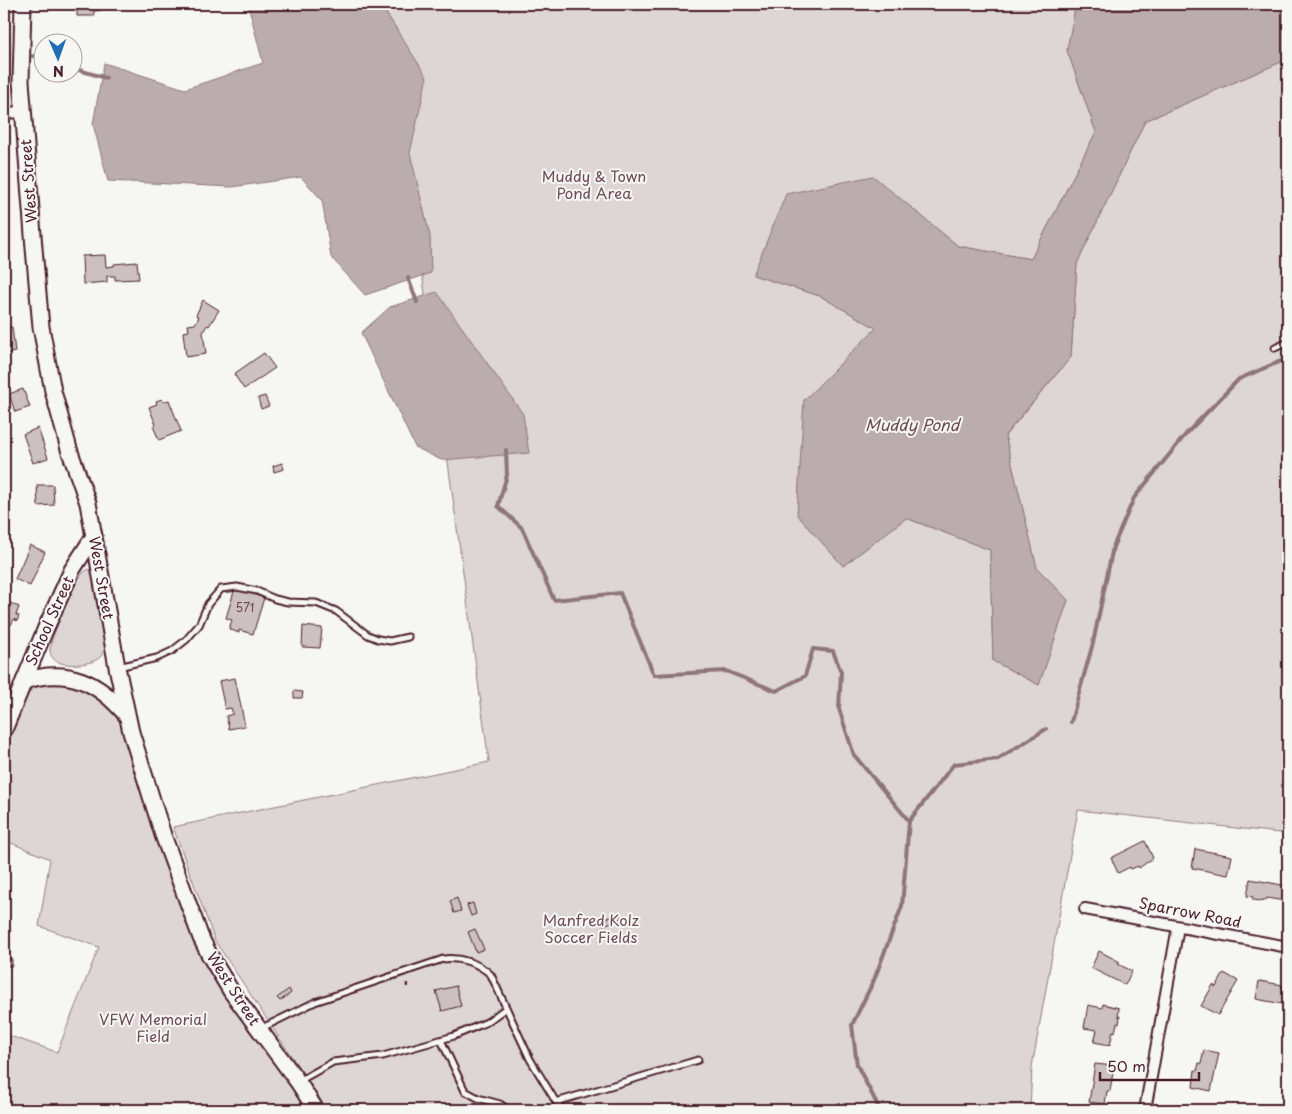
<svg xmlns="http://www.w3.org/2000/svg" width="1292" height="1114" font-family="'Playpen Sans',sans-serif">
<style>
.green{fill:#ddd6d5;stroke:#947a80}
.water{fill:#bbadae;stroke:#8e747a}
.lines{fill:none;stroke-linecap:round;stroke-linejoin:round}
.stream{stroke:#8e747a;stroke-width:4}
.building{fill:#ccc1c0;stroke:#4a1f2b}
.lane-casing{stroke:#4a1f2b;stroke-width:9}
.street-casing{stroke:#4a1f2b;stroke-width:14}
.secondary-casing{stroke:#4a1f2b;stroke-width:19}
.path{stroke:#4a1f2b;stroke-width:2.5;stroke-dasharray:4 4;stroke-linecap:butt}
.lane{stroke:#f6f6f2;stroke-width:5}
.street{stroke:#f6f6f2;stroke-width:10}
.secondary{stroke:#f6f6f2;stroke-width:15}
.labels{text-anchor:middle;stroke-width:4;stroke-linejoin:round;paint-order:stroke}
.number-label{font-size:12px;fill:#6a4850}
.park-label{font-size:15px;fill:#6f4d56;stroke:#f6f6f2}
.street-label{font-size:15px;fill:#4a1f2b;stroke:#f6f6f2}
.water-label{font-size:16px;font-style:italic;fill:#6c4a52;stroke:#f6f6f2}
</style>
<rect width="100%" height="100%" fill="#f6f6f2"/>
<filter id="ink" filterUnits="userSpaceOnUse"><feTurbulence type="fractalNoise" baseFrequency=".02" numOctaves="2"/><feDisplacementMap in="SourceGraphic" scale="10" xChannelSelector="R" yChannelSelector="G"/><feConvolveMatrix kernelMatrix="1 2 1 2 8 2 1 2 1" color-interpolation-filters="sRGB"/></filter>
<g filter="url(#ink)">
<!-- green -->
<g class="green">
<polygon points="380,4 1076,4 1067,50 1096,132 1031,259 958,246 872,176 753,275 820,296 876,328 804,400 843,566 906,518 990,550 993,661 1039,685 1068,600 1037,568 1005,436 1071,357 1077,264 1145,121 1288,59 1288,834 1078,810 1032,1067 1030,1110 327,1110 215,941 173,827 489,762 399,104 397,30"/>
<path d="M89 569 94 570 105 648C103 652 102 656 99 658 91 665 59 668 53 658 51 656 50 653 50 651 49 640 75 581 83 573 85 571 87 570 89 569Z"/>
<polygon points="59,682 90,690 119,716 169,871 267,1052 308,1110 4,1110 4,1034 57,1052 99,947 39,926 50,859 4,840 4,744 23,697 33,689 43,684"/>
</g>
<!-- water -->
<g class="water">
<polygon points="248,4 380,4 427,77 410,153 430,236 431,273 365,295 331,257 322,200 301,177 232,187 108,181 93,124 104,63 185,89 263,63"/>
<polygon points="1076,4 1288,4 1288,59 1145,121 1077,264 1071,357 1005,435 1037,568 1068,600 1039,685 993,661 990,550 906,518 843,566 797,515 804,400 876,328 820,296 753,275 786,194 873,176 958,246 1031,259 1096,132 1067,50"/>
<polygon points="437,292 523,414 529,453 441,460 415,447 361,333 390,307"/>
</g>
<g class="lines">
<!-- stream -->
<g class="stream">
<polyline points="4,53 9,53"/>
<polyline points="33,56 42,58"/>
<polyline points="72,68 106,78"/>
<polyline points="408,278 417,302"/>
<polyline points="506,450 507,475 498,506 522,528 554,600 620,593 654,675 726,671 776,691 805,676 813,649 833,651 841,672 839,709 854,755 909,821"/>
<polyline points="1071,722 1093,643 1113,547 1134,498 1186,434 1239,379 1288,358"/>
<polyline points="880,1110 857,1065 852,1025 874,980 902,906 909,821 954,764 998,759 1046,729"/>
</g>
</g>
<!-- building -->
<g class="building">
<polygon points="77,4 101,4 101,10 94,11 94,16 77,16"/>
<polygon points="4,210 5,210 6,235 4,235"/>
<polygon points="105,255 106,267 114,266 114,264 137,262 139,279 115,280 115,276 107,276 107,282 83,284 82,256"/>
<polygon points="203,300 219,310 209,326 207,325 203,332 206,354 186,357 183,332 189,331 188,325 195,324 199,317 196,315"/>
<polygon points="12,327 15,352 4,354 4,328"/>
<polygon points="264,353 275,368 244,389 234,374"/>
<polygon points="23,389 30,407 15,412 9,394"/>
<polygon points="265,396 269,406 261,409 258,398"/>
<polygon points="162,399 163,402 169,400 181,431 159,440 153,426 156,425 149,407 157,404 156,401"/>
<polygon points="38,428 48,458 33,463 23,434"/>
<polygon points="282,463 284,469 274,472 273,466"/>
<polygon points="37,485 53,485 54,505 38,506"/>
<polygon points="30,545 45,552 30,586 15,579"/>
<polygon points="235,588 264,598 253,634 239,630 239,633 229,629 232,620 226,618"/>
<polygon points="4,600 19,607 16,615 19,616 17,621 14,619 11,625 4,622"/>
<polygon points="303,626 322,628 320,648 302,647"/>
<polygon points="235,678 245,726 229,729 226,716 233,714 231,708 225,709 219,681"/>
<polygon points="294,691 303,692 302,698 294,698"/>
<polygon points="1145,841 1153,858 1139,868 1138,866 1131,869 1130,867 1118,873 1111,858"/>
<polygon points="1195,849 1232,856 1228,875 1192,868"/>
<polygon points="1250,879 1287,886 1284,901 1267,898 1266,900 1262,900 1262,901 1253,900 1253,897 1247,896"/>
<polygon points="457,898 461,911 454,913 450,901"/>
<polygon points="473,903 476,914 471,916 467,905"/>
<polygon points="620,914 621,919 603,925 601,920"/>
<polygon points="475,929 484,949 476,952 468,932"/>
<polygon points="1099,951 1120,962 1118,964 1132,971 1125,985 1091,968"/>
<polygon points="4,958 12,959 12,966 4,966"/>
<polygon points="1224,973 1238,981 1218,1015 1201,1006 1213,985 1216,987"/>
<polygon points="1259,981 1283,985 1282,988 1288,989 1288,1005 1256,999"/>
<polygon points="456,986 461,1006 442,1011 436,991"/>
<polygon points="289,989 291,993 280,1001 277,998"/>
<polygon points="1103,1004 1119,1008 1118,1016 1120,1016 1119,1024 1117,1023 1115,1032 1113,1031 1110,1045 1094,1042 1097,1030 1084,1028 1088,1005 1102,1008"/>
<polygon points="1204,1050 1219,1053 1211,1091 1193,1087 1195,1070 1197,1071 1199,1063 1201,1064"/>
<polygon points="1095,1064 1114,1066 1110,1091 1107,1091 1105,1104 1089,1102"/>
</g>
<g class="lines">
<defs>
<g id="lane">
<polyline points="1275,348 1288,342"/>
<polyline points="118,667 157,658 172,651 186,640 199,625 208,604 221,589 237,587 257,591 275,599 288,602 316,603 336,611 368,635 378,639 390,641 408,637"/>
<path d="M260 1029 315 1002 443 959C460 957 479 963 491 975L530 1059 556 1102 698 1060"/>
<polyline points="441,1040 465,1091 478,1098 500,1104 509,1110"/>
<polyline points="299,1081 333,1062 383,1056 454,1036 487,1022 506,1008"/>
<polyline points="556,1102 563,1110"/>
</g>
<g id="street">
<polyline points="4,113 23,112"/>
<polyline points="1085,909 1288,947"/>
<polyline points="1145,1110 1178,927"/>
</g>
<g id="secondary">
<polyline points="23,4 21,81 34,248 41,327 53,391 69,449 88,503 117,667 131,732 163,835 201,938 210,956 231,991 298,1082 316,1110"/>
<path d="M24 681C68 667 99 682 127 716"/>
<polyline points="4,730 45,630 72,570 94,536"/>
</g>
</defs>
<!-- lane casing -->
<use href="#lane" class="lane-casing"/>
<!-- street casing -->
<use href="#street" class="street-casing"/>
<!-- secondary casing -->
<use href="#secondary" class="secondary-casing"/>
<!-- path -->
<polyline class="path" points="407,983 407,987"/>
<!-- lane -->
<use href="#lane" class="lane"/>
<!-- street -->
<use href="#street" class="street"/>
<!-- secondary -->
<use href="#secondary" class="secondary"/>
</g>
</g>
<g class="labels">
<!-- number labels -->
<g class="number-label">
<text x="245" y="612">571</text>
</g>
<!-- park labels -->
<g class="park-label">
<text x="594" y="182">Muddy &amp; Town<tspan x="594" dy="17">Pond Area</tspan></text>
<text x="591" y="926">Manfred Kolz<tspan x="591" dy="17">Soccer Fields</tspan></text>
<text x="153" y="1025">VFW Memorial<tspan x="153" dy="17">Field</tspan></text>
</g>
<!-- street labels -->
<g class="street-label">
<text transform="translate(29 181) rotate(-94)" y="5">West Street</text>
<text transform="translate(101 578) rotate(80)" y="5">West Street</text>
<text transform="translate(50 621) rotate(-66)" y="5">School Street</text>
<text transform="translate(1190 913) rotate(11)" y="5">Sparrow Road</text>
<text transform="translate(233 989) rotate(57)" y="5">West Street</text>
</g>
<!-- water labels -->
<g class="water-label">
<text x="912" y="431">Muddy Pond</text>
</g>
</g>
<!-- margin -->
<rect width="1292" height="1114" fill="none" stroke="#f6f6f2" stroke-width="20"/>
<rect x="10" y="10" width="1272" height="1094" fill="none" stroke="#4a1f2b" stroke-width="2" filter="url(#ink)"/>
<!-- north arrow -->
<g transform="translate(58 58) rotate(178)"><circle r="24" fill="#f6f6f2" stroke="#b1a0a2"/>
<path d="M0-4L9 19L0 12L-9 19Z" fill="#1f6fb2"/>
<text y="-8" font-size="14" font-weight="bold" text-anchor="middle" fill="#4a1f2b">N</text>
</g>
<!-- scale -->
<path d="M1100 1072v8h99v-8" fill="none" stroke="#4a1f2b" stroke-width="2.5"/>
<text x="1107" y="1072" font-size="15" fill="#4a1f2b" stroke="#f6f6f2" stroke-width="4" paint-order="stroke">50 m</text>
</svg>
